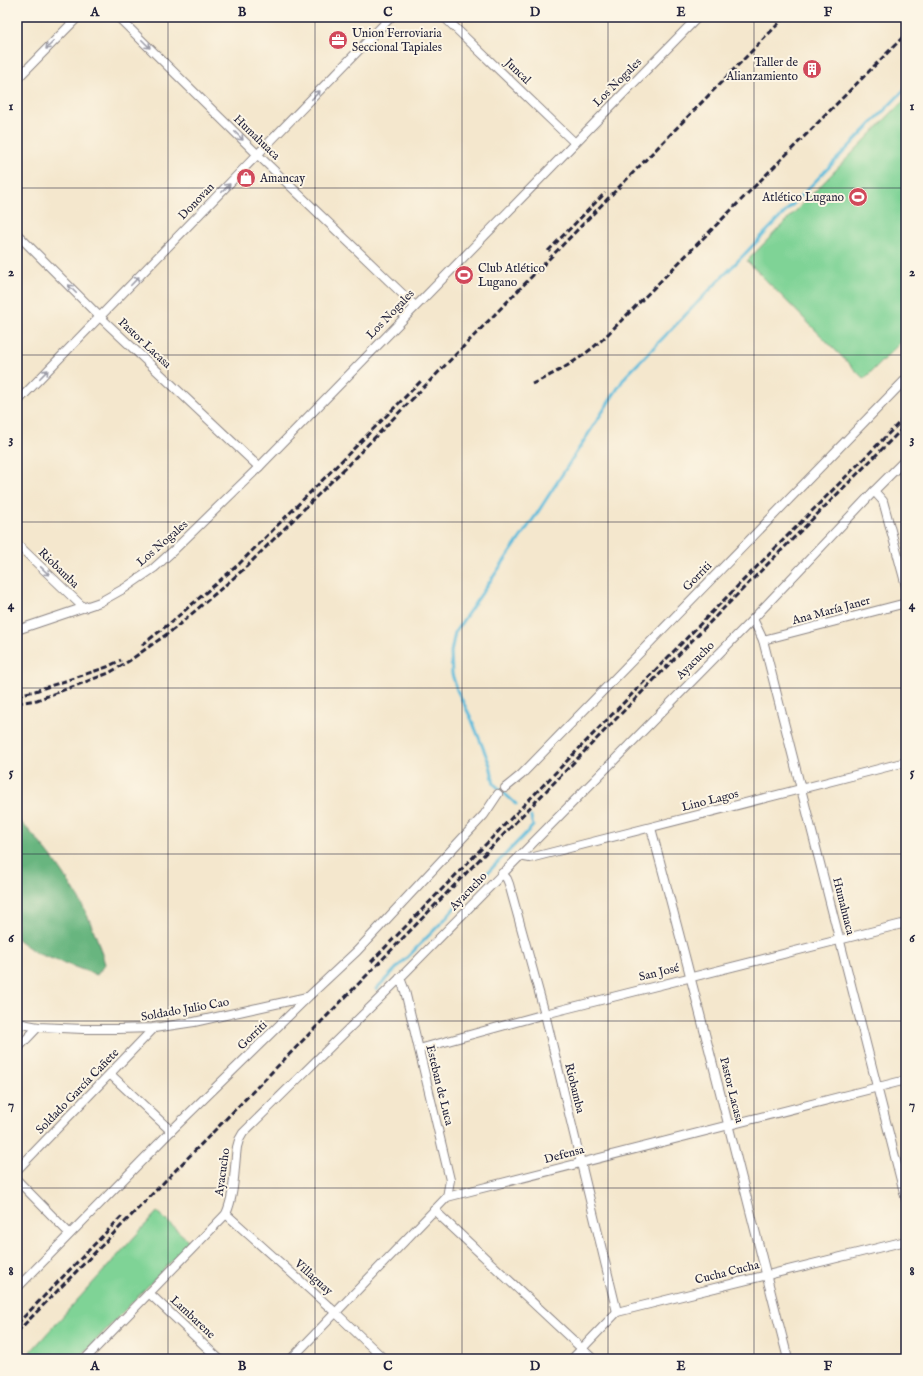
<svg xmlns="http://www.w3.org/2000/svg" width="923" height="1376" font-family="'IM FELL English',serif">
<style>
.green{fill:#7fd396;stroke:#507a68}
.forest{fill:#67b57f;stroke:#446c5d}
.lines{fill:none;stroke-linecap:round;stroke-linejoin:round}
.stream{stroke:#5ebcdc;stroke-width:3}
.street-casing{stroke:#8b8484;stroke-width:10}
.street{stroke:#fff;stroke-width:8}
.rail{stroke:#22223b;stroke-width:3;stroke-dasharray:6 3;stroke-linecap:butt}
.oneway{stroke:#9c9ca7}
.grid{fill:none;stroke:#22223b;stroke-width:1;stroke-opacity:0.55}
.labels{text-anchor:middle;stroke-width:4;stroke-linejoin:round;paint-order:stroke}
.poi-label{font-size:12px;fill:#22223b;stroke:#fcf5e5;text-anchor:start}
.street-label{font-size:12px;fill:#22223b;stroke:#fcf5e5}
.neatline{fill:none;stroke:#22223b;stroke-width:1.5}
.grid-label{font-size:13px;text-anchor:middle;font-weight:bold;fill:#22223b}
</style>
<rect width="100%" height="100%" fill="#fcf5e5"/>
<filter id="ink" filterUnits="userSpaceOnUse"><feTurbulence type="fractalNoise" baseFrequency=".025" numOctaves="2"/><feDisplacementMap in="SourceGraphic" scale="8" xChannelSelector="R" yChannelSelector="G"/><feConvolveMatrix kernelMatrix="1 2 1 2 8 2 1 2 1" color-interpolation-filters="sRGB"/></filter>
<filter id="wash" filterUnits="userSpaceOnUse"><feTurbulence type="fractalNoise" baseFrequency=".012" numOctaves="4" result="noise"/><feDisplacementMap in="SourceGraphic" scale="16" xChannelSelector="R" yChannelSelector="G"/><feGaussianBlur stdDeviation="0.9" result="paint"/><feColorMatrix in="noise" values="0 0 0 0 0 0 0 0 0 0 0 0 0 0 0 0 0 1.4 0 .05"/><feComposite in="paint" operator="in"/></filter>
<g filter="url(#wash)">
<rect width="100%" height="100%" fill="#f4e7cd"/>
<!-- green -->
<g class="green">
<polygon points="906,98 906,337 864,379 747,261"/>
<polygon points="157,1212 190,1242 78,1359 24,1359"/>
</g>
<!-- forest -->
<path class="forest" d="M17 818C48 849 77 888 93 929 98 940 101 952 105 964L97 975 36 953 17 939Z"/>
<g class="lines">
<!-- stream -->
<g class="stream">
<polyline points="516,804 494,784 490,765 471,718 457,690 452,674 451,652 455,632 536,515 625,377 906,88"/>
<polyline points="376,989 446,918 460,901 533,826 531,817"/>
</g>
</g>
</g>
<g filter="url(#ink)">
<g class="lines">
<defs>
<g id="street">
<polyline points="118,17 258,155 415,306"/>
<polyline points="444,17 574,142"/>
<polyline points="17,79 78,17"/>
<polyline points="17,234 100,317 259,467"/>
<polyline points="17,402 391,17"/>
<polyline points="874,491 883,501 906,586"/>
<polyline points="17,544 84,608"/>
<polyline points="753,619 763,640 906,1200"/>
<polyline points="17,630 100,602 125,588 154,568 174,550 259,467 698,17"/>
<polyline points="763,640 906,603"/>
<polyline points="505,788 521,775 906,379"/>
<path d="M651 828C699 1004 742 1182 788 1359"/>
<polyline points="519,856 530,858 906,762"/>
<polyline points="502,873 507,879 509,884 545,1014 617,1312"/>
<polyline points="400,978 405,991 450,1180 447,1197"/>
<polyline points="17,1023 38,1027 83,1029 117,1029 154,1028 194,1022 307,997"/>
<polyline points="17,1049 38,1027"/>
<polyline points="419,1049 545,1014 906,923"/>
<polyline points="110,1074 171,1131"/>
<polyline points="17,1170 154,1028"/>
<polyline points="17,1180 69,1233"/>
<polyline points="434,1210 593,1359"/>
<polyline points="226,1214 336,1313 384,1359"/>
<polyline points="17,1288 171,1131 308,997 357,951 484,815 498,794"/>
<polyline points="149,1293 219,1359"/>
<path d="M85 1359 226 1214C235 1194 234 1169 237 1147L239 1140 243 1133 400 978 753 619 874 491 906 459"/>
<polyline points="291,1359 447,1197 906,1080"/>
<polyline points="572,1359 617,1312 906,1241"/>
</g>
</defs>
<!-- street casing -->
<use href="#street" class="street-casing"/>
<!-- street -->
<use href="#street" class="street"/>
<!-- rail -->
<g class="rail">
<polyline points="548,251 605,193"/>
<path d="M532 384C560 371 581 359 604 338L906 34"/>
<polyline points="142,645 169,624 239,564 421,381"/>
<polyline points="17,695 35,691 107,667 121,660"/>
<polyline points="17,703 37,700 109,673 129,661 174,629 244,569 343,470 785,17"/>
<polyline points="371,962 713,611 906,416"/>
<polyline points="17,1324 123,1215"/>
<polyline points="17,1332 370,972 717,615 906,425"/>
</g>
</g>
<!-- one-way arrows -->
<defs><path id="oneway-shaft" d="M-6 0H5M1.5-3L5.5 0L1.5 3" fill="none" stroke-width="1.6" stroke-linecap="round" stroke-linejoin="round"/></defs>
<g class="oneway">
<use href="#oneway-shaft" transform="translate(146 44) rotate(45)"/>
<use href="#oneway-shaft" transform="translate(50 45) rotate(135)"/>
<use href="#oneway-shaft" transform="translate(316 95) rotate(-46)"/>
<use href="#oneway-shaft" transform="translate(239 136) rotate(45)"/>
<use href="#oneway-shaft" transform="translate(226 188) rotate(-46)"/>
<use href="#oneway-shaft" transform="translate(135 281) rotate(-46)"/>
<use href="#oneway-shaft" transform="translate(72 289) rotate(-135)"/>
<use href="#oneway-shaft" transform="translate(44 374) rotate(-46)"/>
<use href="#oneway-shaft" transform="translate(45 571) rotate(44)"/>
</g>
</g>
<!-- grid -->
<path class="grid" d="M168 17V1359M315 17V1359M462 17V1359M608 17V1359M754 17V1359M17 188H906M17 355H906M17 522H906M17 688H906M17 854H906M17 1021H906M17 1188H906"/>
<!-- icons -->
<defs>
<symbol id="office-disc" viewBox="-11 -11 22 22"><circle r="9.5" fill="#d1495b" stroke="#fcf5e5"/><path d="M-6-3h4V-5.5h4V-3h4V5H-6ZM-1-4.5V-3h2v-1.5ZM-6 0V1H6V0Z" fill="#fff"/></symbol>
<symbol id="building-disc" viewBox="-11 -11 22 22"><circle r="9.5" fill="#d1495b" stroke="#fcf5e5"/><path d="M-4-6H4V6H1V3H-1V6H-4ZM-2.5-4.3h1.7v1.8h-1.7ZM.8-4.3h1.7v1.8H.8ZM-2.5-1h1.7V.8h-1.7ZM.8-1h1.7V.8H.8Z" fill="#fff"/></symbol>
<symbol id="shop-disc" viewBox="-11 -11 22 22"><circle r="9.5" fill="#d1495b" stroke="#fcf5e5"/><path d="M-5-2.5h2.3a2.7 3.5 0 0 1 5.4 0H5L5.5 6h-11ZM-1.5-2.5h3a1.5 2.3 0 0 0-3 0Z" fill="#fff"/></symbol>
<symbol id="stadium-disc" viewBox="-11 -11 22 22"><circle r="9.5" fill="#d1495b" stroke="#fcf5e5"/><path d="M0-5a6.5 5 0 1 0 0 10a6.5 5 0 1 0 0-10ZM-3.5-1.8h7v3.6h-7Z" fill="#fff"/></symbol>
</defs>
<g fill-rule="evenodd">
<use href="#office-disc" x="327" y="29" width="22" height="22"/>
<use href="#building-disc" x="801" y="58" width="22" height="22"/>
<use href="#shop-disc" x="235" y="167" width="22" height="22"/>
<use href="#stadium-disc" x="847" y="186" width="22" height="22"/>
<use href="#stadium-disc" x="453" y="264" width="22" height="22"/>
</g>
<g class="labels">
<!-- poi labels -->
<g class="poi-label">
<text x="352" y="37">Union Ferroviaria<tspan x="352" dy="14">Seccional Tapiales</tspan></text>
<text x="798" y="66" text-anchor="end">Taller de<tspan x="798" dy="14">Alianzamiento</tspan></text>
<text x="260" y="182">Amancay</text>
<text x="844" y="201" text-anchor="end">Atlético Lugano</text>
<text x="478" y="272">Club Atlético<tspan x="478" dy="14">Lugano</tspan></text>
</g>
<!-- street labels -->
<g class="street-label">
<text transform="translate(518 71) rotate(44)" y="4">Juncal</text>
<text transform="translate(617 82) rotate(-45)" y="4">Los Nogales</text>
<text transform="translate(257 137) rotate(44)" y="4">Humahuaca</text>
<text transform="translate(196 201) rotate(-46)" y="4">Donovan</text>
<text transform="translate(390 314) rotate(-46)" y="4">Los Nogales</text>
<text transform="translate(145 343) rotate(43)" y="4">Pastor Lacasa</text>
<text transform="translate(162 543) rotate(-41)" y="4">Los Nogales</text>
<text transform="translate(59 568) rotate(44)" y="4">Riobamba</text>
<text transform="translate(697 576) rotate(-46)" y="4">Gorriti</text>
<text transform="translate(831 610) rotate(-15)" y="4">Ana María Janer</text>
<text transform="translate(695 660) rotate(-45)" y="4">Ayacucho</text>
<text transform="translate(710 800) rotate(-14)" y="4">Lino Lagos</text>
<text transform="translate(468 891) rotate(-46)" y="4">Ayacucho</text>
<text transform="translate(844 906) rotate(76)" y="4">Humahuaca</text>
<text transform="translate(659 972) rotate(-14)" y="4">San José</text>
<text transform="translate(185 1009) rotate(-10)" y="4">Soldado Julio Cao</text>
<text transform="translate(252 1035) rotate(-44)" y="4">Gorriti</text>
<text transform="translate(440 1085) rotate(76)" y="4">Esteban de Luca</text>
<text transform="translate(575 1088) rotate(76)" y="4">Riobamba</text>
<text transform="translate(732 1090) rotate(76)" y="4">Pastor Lacasa</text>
<text transform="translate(77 1091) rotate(-46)" y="4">Soldado García Cañete</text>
<text transform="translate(564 1154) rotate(-15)" y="4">Defensa</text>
<text transform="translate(222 1172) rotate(-82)" y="4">Ayacucho</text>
<text transform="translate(727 1272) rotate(-14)" y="4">Cucha Cucha</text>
<text transform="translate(314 1277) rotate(42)" y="4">Villaguay</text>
<text transform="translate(193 1317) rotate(43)" y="4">Lambarene</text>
</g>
</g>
<!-- margin -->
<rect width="923" height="1376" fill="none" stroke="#fcf5e5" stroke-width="44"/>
<rect x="22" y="22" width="879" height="1332" class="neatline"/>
<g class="grid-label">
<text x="95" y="16">A</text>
<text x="242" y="16">B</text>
<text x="388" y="16">C</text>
<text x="535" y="16">D</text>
<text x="681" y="16">E</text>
<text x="828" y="16">F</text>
<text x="11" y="110">1</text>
<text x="912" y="110">1</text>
<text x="11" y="276">2</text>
<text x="912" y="276">2</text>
<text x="11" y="443">3</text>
<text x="912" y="443">3</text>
<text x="11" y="609">4</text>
<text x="912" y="609">4</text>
<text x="11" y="776">5</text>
<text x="912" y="776">5</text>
<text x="11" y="942">6</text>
<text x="912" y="942">6</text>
<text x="11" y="1109">7</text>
<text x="912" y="1109">7</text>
<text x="11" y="1275">8</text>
<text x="912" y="1275">8</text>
<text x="95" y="1370">A</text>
<text x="242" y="1370">B</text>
<text x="388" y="1370">C</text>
<text x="535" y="1370">D</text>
<text x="681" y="1370">E</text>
<text x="828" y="1370">F</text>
</g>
</svg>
